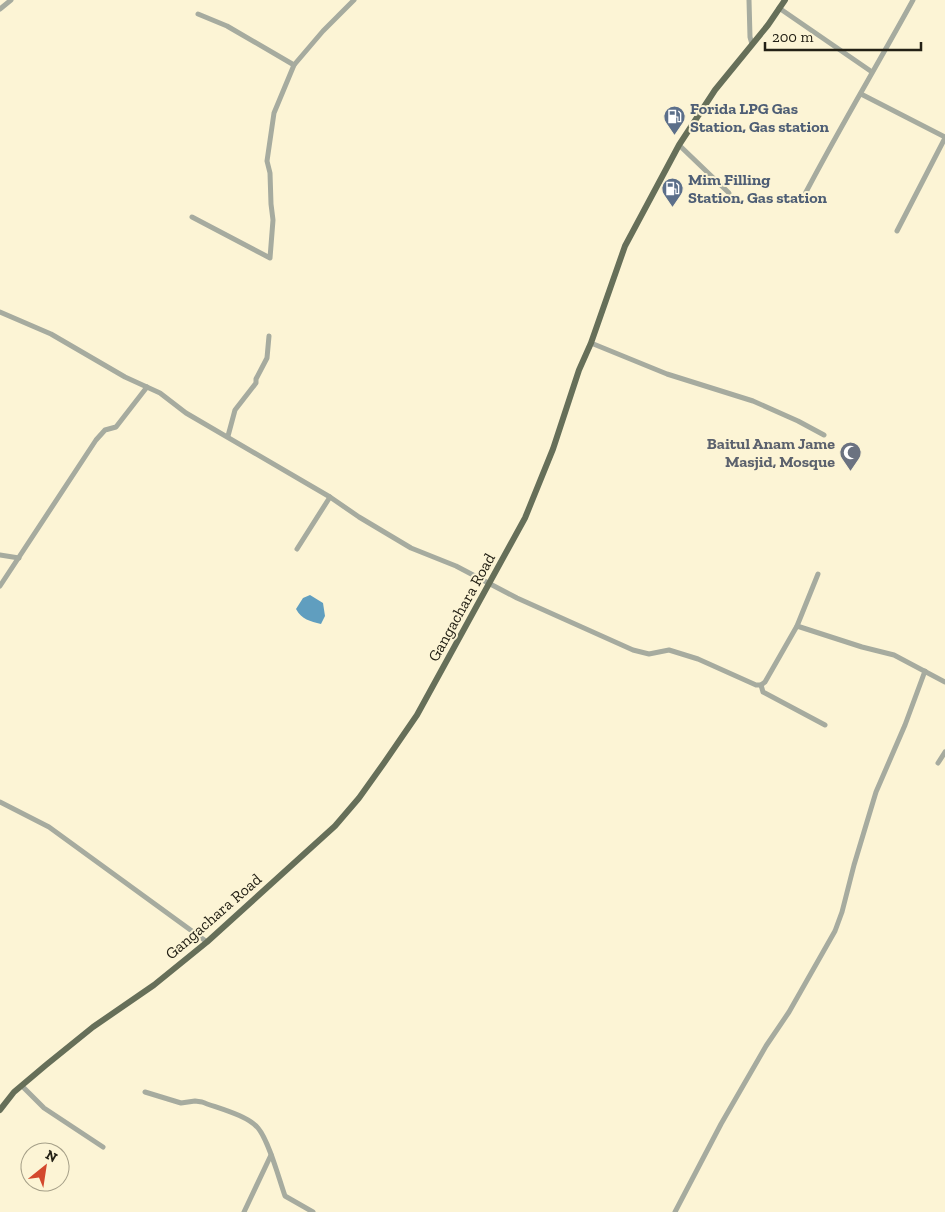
<svg xmlns="http://www.w3.org/2000/svg" width="945" height="1212" font-family="'Zilla Slab',serif">
<style>
.water{fill:#609ebf}
.lines{fill:none;stroke-linecap:round;stroke-linejoin:round}
.minor{stroke:#a6ab9f;stroke-width:5}
.major{stroke:#666f59;stroke-width:6}
.labels{text-anchor:middle;stroke-width:4;stroke-linejoin:round;paint-order:stroke}
.service-label{font-size:16px;font-weight:bold;fill:#4e5e75;stroke:#fcf4d5;text-anchor:start}
.worship-label{font-size:16px;font-weight:bold;fill:#5b616d;stroke:#fcf4d5;text-anchor:end}
.street-label{font-size:16px;fill:#232015;stroke:#fcf4d5}
</style>
<rect width="100%" height="100%" fill="#fcf4d5"/>
<!-- water -->
<path class="water" d="M310 595 323 603 325 616 321 624C310 621 302 620 296 609L303 598Z"/>
<g class="lines">
<!-- minor -->
<g class="minor">
<polyline points="749,0 750,37 752,44"/>
<polyline points="779,8 872,72"/>
<polyline points="0,9 11,0"/>
<polyline points="198,14 227,26 294,65"/>
<polyline points="861,94 945,137"/>
<polyline points="679,145 729,193"/>
<path d="M806 192C840 127 878 64 913 0"/>
<polyline points="192,217 270,258 273,220 271,204 270,173 267,161 274,113 294,65 323,31 354,0"/>
<polyline points="897,231 945,138"/>
<polyline points="0,312 51,334 125,377 160,393 186,413 330,497 359,517 411,548 456,566 517,598 633,650 649,654 669,650 698,659 756,685 761,685 765,682 797,626 818,574"/>
<polyline points="591,343 667,374 753,401 798,421 824,435"/>
<polyline points="228,436 235,410 256,383 256,379 267,358 269,336"/>
<polyline points="297,549 330,497"/>
<polyline points="0,555 19,558"/>
<polyline points="0,586 96,440 105,430 116,427 147,387"/>
<polyline points="797,626 862,647 894,655 945,682"/>
<polyline points="761,685 763,692 825,725"/>
<polyline points="938,763 945,752"/>
<polyline points="0,802 49,827 207,942"/>
<polyline points="22,1086 44,1108 103,1147"/>
<path d="M145 1092 181 1103 195 1101 202 1102C217 1108 247 1115 258 1128 269 1141 279 1179 285 1196L313 1212"/>
<polyline points="244,1212 271,1155"/>
<polyline points="675,1212 721,1124 766,1046 789,1012 835,931 842,912 854,865 876,792 905,725 925,671"/>
</g>
<!-- major -->
<polyline class="major" points="0,1110 14,1092 46,1065 93,1027 154,985 207,942 335,826 359,798 384,763 417,715 525,518 553,449 579,370 591,343 625,246 679,145 715,90 768,25 785,0"/>
</g>
<!-- icons -->
<defs>
<symbol id="fuel-pin" viewBox="-11 -11 22 30"><path d="M0 17L-7.5 6A9.5 9.5 0 1 1 7.5 6Z" fill="#5c6f8a" stroke="#fcf4d5"/><path d="M-5.5-6h7V0h2V4h1.3V-2.5L3-4.5l.8-.8L6-3V5H2.5V1h-1V6h-7ZM-4.2-4.7v3.2H.2V-4.7Z" fill="#fff"/></symbol>
<symbol id="mosque-pin" viewBox="-11 -11 22 30"><path d="M0 17L-7.5 6A9.5 9.5 0 1 1 7.5 6Z" fill="#6b7280" stroke="#fcf4d5"/><path d="M3.5-4.9A6 6 0 1 0 3.5 4.9A5 5 0 1 1 3.5-4.9Z" fill="#fff"/></symbol>
</defs>
<g fill-rule="evenodd">
<use href="#fuel-pin" x="662" y="104" width="25" height="34"/>
<use href="#fuel-pin" x="660" y="176" width="25" height="34"/>
<use href="#mosque-pin" x="838" y="440" width="25" height="34"/>
</g>
<g class="labels">
<!-- service labels -->
<g class="service-label">
<text x="690" y="114">Forida LPG Gas<tspan x="690" dy="18">Station, Gas station</tspan></text>
<text x="688" y="185">Mim Filling<tspan x="688" dy="18">Station, Gas station</tspan></text>
</g>
<!-- worship labels -->
<g class="worship-label">
<text x="835" y="449">Baitul Anam Jame<tspan x="835" dy="18">Masjid, Mosque</tspan></text>
</g>
<!-- street labels -->
<g class="street-label">
<text transform="translate(461 607) rotate(-61)" y="6">Gangachara Road</text>
<text transform="translate(213 916) rotate(-41)" y="6">Gangachara Road</text>
</g>
</g>
<!-- north arrow -->
<g transform="translate(45 1167) rotate(30)"><circle r="24" fill="#fcf4d5" stroke="#a59f88"/>
<path d="M0-4L9 19L0 12L-9 19Z" fill="#d3482d"/>
<text y="-8" font-size="14" font-weight="bold" text-anchor="middle" fill="#232015">N</text>
</g>
<!-- scale -->
<path d="M765 42v8h156v-8" fill="none" stroke="#232015" stroke-width="2.5"/>
<text x="772" y="42" font-size="15" fill="#232015" stroke="#fcf4d5" stroke-width="4" paint-order="stroke">200 m</text>
</svg>
